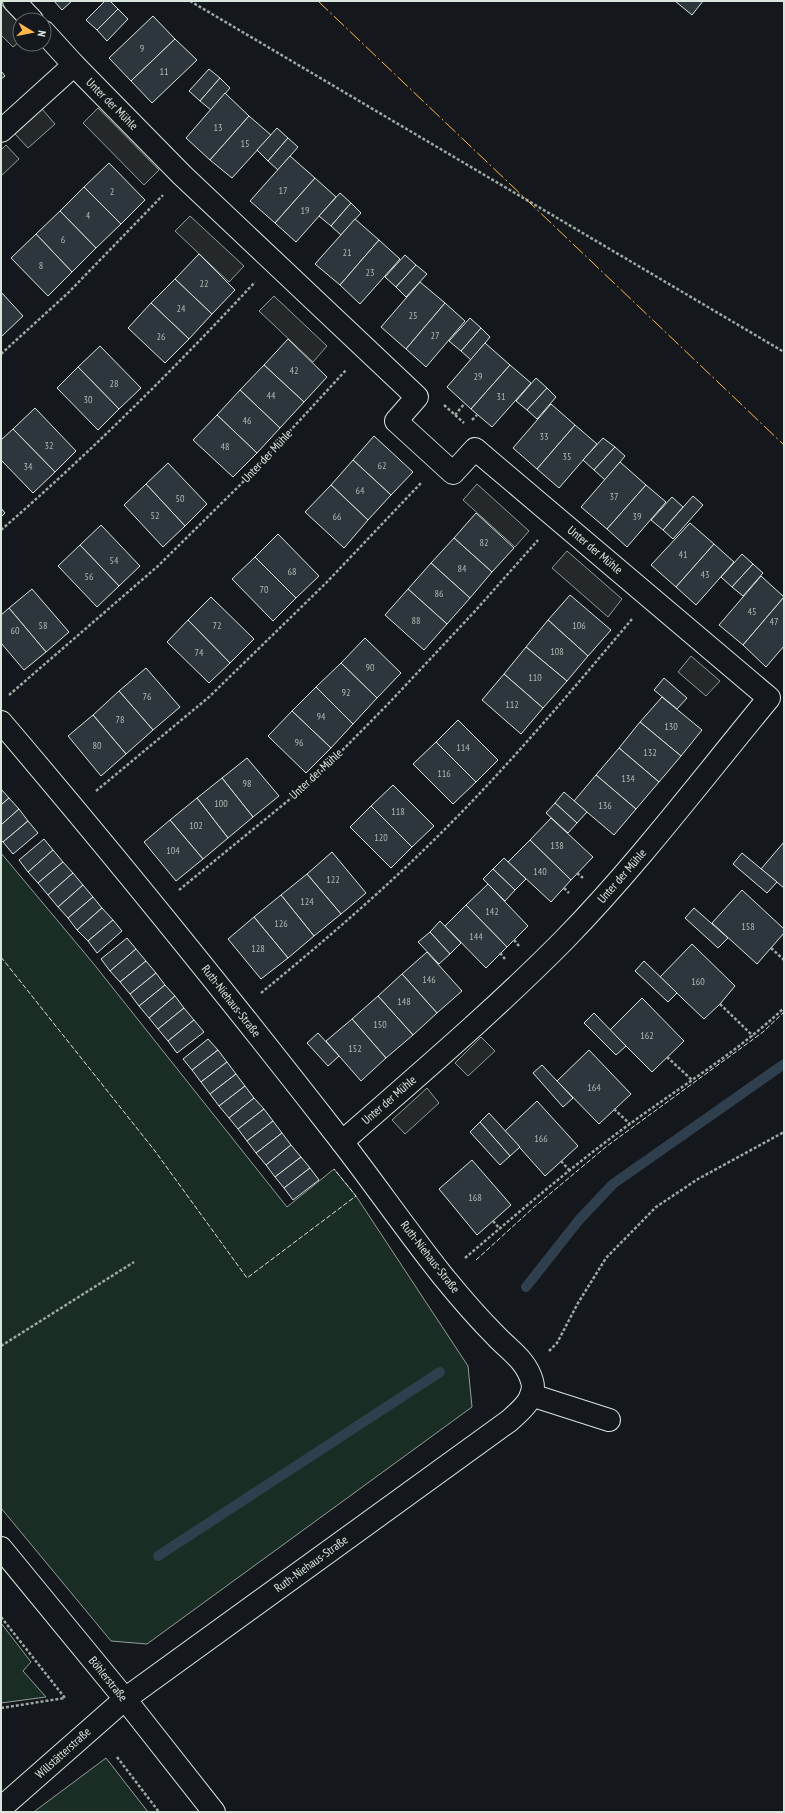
<svg xmlns="http://www.w3.org/2000/svg" width="785" height="1813" font-family="'PT Sans Narrow',sans-serif">
<style>
.green{fill:#1a2d24;stroke:#939e99}
.parking{fill:#24282b;stroke:#939e99}
.lines{fill:none;stroke-linecap:round;stroke-linejoin:round}
.stream{stroke:#2f3f4d;stroke-width:10}
.building{fill:#2c363c;stroke:#d8e6dc}
.minor-casing{stroke:#d8e6dc;stroke-width:24}
.path{stroke:#9da8a2;stroke-width:2.5;stroke-dasharray:3 2;stroke-linecap:butt}
.minor{stroke:#14181c;stroke-width:22}
.fence{stroke:#d8e6dc;stroke-width:1;stroke-dasharray:5 2;stroke-linecap:butt}
.power{stroke:#ffb74d;stroke-width:1;stroke-dasharray:14 3 2 3;stroke-linecap:butt}
.labels{text-anchor:middle;stroke-width:3;stroke-linejoin:round;paint-order:stroke}
.number-label{font-size:10px;fill:#adbab4}
.street-label{font-size:12px;fill:#d8e6dc;stroke:#14181c}
</style>
<rect width="100%" height="100%" fill="#14181c"/>
<!-- green -->
<g class="green">
<polygon points="1,853 93,963 287,1207 334,1169 356,1196 468,1366 472,1407 147,1644 111,1641 1,1508"/>
<polygon points="1,1623 31,1662 23,1671 46,1697 1,1703"/>
<polygon points="106,1758 148,1812 35,1812 35,1811"/>
</g>
<!-- parking -->
<g class="parking">
<polygon points="1,4 20,24 20,41 13,47 1,35"/>
<polygon points="98,108 159,170 144,185 83,123"/>
<polygon points="42,109 55,124 28,148 15,134"/>
<polygon points="6,145 19,159 1,176 1,150"/>
<polygon points="190,216 244,266 229,282 175,231"/>
<polygon points="274,296 327,346 313,362 259,311"/>
<polygon points="477,484 529,531 515,547 463,500"/>
<polygon points="567,551 622,599 608,617 552,568"/>
<polygon points="691,656 720,681 706,696 678,672"/>
<polygon points="481,1037 495,1051 468,1076 455,1063"/>
<polygon points="427,1088 439,1103 405,1134 392,1120"/>
</g>
<g class="lines">
<!-- stream -->
<g class="stream">
<polyline points="526,1287 579,1220 613,1184 784,1064"/>
<polyline points="158,1556 440,1372"/>
</g>
</g>
<!-- building -->
<g class="building">
<polygon points="54,1 72,1 62,10"/>
<polygon points="105,1 110,1 118,9 97,30 86,20"/>
<polygon points="675,1 703,1 692,15"/>
<polygon points="118,9 128,19 107,41 97,30"/>
<polygon points="153,16 175,39 131,81 109,58"/>
<polygon points="175,39 197,60 152,103 131,81"/>
<polygon points="209,69 220,78 200,101 189,91"/>
<polygon points="1,71 5,76 1,79"/>
<polygon points="220,78 230,88 211,110 200,101"/>
<polygon points="225,93 249,116 210,160 186,138"/>
<polygon points="249,116 271,135 232,178 210,160"/>
<polygon points="277,128 288,138 268,161 257,150"/>
<polygon points="288,138 298,147 278,170 268,161"/>
<polygon points="290,156 315,178 275,223 250,201"/>
<polygon points="109,163 145,200 121,224 84,187"/>
<polygon points="315,178 336,197 296,242 275,223"/>
<polygon points="84,187 121,224 96,248 60,211"/>
<polygon points="340,193 351,203 331,226 319,216"/>
<polygon points="351,203 361,213 341,235 331,226"/>
<polygon points="60,211 96,248 72,272 36,234"/>
<polygon points="355,219 379,240 340,285 315,264"/>
<polygon points="36,234 72,272 48,296 11,258"/>
<polygon points="379,240 400,259 360,304 340,285"/>
<polygon points="199,254 235,290 212,314 175,279"/>
<polygon points="405,255 416,265 396,287 385,277"/>
<polygon points="416,265 427,274 406,297 396,287"/>
<polygon points="175,279 212,314 189,339 151,303"/>
<polygon points="420,282 445,303 406,349 381,327"/>
<polygon points="1,292 23,316 1,337"/>
<polygon points="151,303 189,339 165,363 128,328"/>
<polygon points="445,303 465,321 426,367 406,349"/>
<polygon points="470,318 481,328 461,351 449,341"/>
<polygon points="481,328 490,337 471,360 461,351"/>
<polygon points="288,339 327,377 304,402 264,365"/>
<polygon points="485,343 510,365 471,409 447,387"/>
<polygon points="100,346 141,388 119,409 78,367"/>
<polygon points="264,365 304,402 280,428 240,390"/>
<polygon points="510,365 531,383 492,427 471,409"/>
<polygon points="78,367 119,409 98,430 57,388"/>
<polygon points="536,378 547,388 527,410 516,401"/>
<polygon points="547,388 556,397 537,419 527,410"/>
<polygon points="240,390 280,428 257,453 217,415"/>
<polygon points="551,404 575,425 537,469 513,448"/>
<polygon points="35,408 76,451 55,472 13,429"/>
<polygon points="217,415 257,453 233,477 193,440"/>
<polygon points="575,425 597,444 559,488 537,469"/>
<polygon points="13,429 55,472 33,493 1,460 1,440"/>
<polygon points="374,436 413,472 391,495 353,460"/>
<polygon points="603,438 615,447 594,470 583,460"/>
<polygon points="615,447 625,456 605,480 594,470"/>
<polygon points="353,460 391,495 368,520 331,485"/>
<polygon points="620,462 646,485 607,529 581,507"/>
<polygon points="168,463 207,504 185,526 146,484"/>
<polygon points="146,484 185,526 163,547 124,505"/>
<polygon points="331,485 368,520 344,548 305,512"/>
<polygon points="646,485 666,502 627,547 607,529"/>
<polygon points="693,496 703,505 673,539 663,530"/>
<polygon points="672,497 683,507 663,530 651,520"/>
<polygon points="1,508 5,513 1,517"/>
<polygon points="476,513 514,548 492,572 454,538"/>
<polygon points="690,523 714,544 676,587 651,565"/>
<polygon points="101,525 140,566 119,586 80,545"/>
<polygon points="278,534 319,576 296,598 255,557"/>
<polygon points="454,538 492,572 470,598 431,563"/>
<polygon points="714,544 734,562 696,605 676,587"/>
<polygon points="80,545 119,586 97,607 58,566"/>
<polygon points="742,554 753,564 732,587 721,577"/>
<polygon points="255,557 296,598 273,621 232,579"/>
<polygon points="431,563 470,598 447,624 408,589"/>
<polygon points="753,564 763,573 743,596 732,587"/>
<polygon points="761,576 784,597 743,645 719,625"/>
<polygon points="32,589 69,632 46,652 9,608"/>
<polygon points="408,589 447,624 424,650 385,615"/>
<polygon points="570,595 611,630 588,656 548,620"/>
<polygon points="211,597 254,639 230,663 188,620"/>
<polygon points="784,597 784,646 766,667 743,645"/>
<polygon points="9,608 46,652 24,670 1,643 1,615"/>
<polygon points="188,620 230,663 209,683 167,642"/>
<polygon points="548,620 588,656 567,681 526,647"/>
<polygon points="365,638 401,673 377,698 341,663"/>
<polygon points="526,647 567,681 543,708 504,674"/>
<polygon points="341,663 377,698 353,724 316,687"/>
<polygon points="146,668 180,707 153,730 119,691"/>
<polygon points="504,674 543,708 521,734 482,700"/>
<polygon points="664,678 687,698 677,709 654,690"/>
<polygon points="316,687 353,724 331,748 292,711"/>
<polygon points="119,691 153,730 126,754 93,715"/>
<polygon points="662,697 702,730 681,756 640,722"/>
<polygon points="292,711 331,748 306,773 268,736"/>
<polygon points="93,715 126,754 101,776 68,736"/>
<polygon points="458,720 498,760 476,782 436,742"/>
<polygon points="640,722 681,756 659,782 619,748"/>
<polygon points="436,742 476,782 453,804 413,764"/>
<polygon points="619,748 659,782 636,809 596,775"/>
<polygon points="247,758 279,796 253,817 222,778"/>
<polygon points="596,775 636,809 614,835 574,801"/>
<polygon points="222,778 253,817 228,838 197,798"/>
<polygon points="393,785 434,826 412,847 371,806"/>
<polygon points="1,789 9,798 1,805"/>
<polygon points="564,792 587,812 577,823 555,803"/>
<polygon points="9,798 19,809 1,825 1,805"/>
<polygon points="197,798 228,838 203,859 170,820"/>
<polygon points="555,803 577,823 568,833 546,813"/>
<polygon points="371,806 412,847 391,868 350,827"/>
<polygon points="19,809 28,821 3,842 1,840 1,825"/>
<polygon points="551,818 593,857 571,880 530,840"/>
<polygon points="170,820 203,859 176,881 144,842"/>
<polygon points="28,821 38,833 13,854 3,842"/>
<polygon points="44,839 53,850 28,872 19,860"/>
<polygon points="530,840 571,880 551,902 508,862"/>
<polygon points="784,842 784,888 761,869"/>
<polygon points="53,850 63,862 38,883 28,872"/>
<polygon points="332,852 366,893 341,914 307,874"/>
<polygon points="742,853 777,882 767,893 733,864"/>
<polygon points="504,858 526,879 515,890 493,869"/>
<polygon points="63,862 73,873 48,895 38,883"/>
<polygon points="493,869 515,890 505,901 483,879"/>
<polygon points="73,873 83,885 58,907 48,895"/>
<polygon points="307,874 341,914 314,936 281,895"/>
<polygon points="488,884 528,926 507,947 466,905"/>
<polygon points="83,885 93,897 68,918 58,907"/>
<polygon points="742,890 784,929 784,933 757,964 712,923"/>
<polygon points="281,895 314,936 288,958 254,917"/>
<polygon points="93,897 102,908 77,930 68,918"/>
<polygon points="466,905 507,947 486,968 445,926"/>
<polygon points="102,908 113,920 88,941 77,930"/>
<polygon points="694,908 728,938 718,948 685,918"/>
<polygon points="254,917 288,958 261,979 228,939"/>
<polygon points="113,920 122,931 97,953 88,941"/>
<polygon points="440,921 461,943 450,954 430,932"/>
<polygon points="430,932 450,954 439,964 418,942"/>
<polygon points="127,938 136,949 110,971 101,959"/>
<polygon points="692,944 735,986 720,1004 704,1019 660,977"/>
<polygon points="136,949 146,961 120,982 110,971"/>
<polygon points="427,952 462,991 437,1013 402,974"/>
<polygon points="146,961 156,973 130,994 120,982"/>
<polygon points="644,961 677,993 668,1002 635,971"/>
<polygon points="156,973 165,985 139,1006 130,994"/>
<polygon points="402,974 437,1013 413,1035 378,996"/>
<polygon points="165,985 175,996 149,1018 139,1006"/>
<polygon points="175,996 184,1008 158,1029 149,1018"/>
<polygon points="378,996 413,1035 386,1058 352,1019"/>
<polygon points="642,998 684,1041 652,1072 610,1030"/>
<polygon points="184,1008 194,1020 168,1041 158,1029"/>
<polygon points="594,1013 626,1046 616,1055 584,1023"/>
<polygon points="352,1019 386,1058 361,1081 326,1041"/>
<polygon points="194,1020 204,1032 177,1053 168,1041"/>
<polygon points="318,1033 339,1056 328,1066 307,1043"/>
<polygon points="208,1039 218,1050 192,1070 183,1059"/>
<polygon points="218,1050 227,1062 201,1082 192,1070"/>
<polygon points="589,1050 631,1094 599,1124 557,1081"/>
<polygon points="227,1062 236,1074 210,1094 201,1082"/>
<polygon points="542,1065 573,1098 563,1107 533,1073"/>
<polygon points="236,1074 245,1086 219,1106 210,1094"/>
<polygon points="245,1086 254,1098 229,1118 219,1106"/>
<polygon points="254,1098 264,1109 238,1129 229,1118"/>
<polygon points="537,1101 578,1146 545,1176 505,1131"/>
<polygon points="264,1109 273,1121 247,1141 238,1129"/>
<polygon points="489,1113 520,1147 510,1156 480,1122"/>
<polygon points="273,1121 282,1133 256,1153 247,1141"/>
<polygon points="480,1122 510,1156 500,1165 470,1132"/>
<polygon points="282,1133 291,1145 266,1165 256,1153"/>
<polygon points="291,1145 301,1157 275,1177 266,1165"/>
<polygon points="301,1157 310,1168 284,1188 275,1177"/>
<polygon points="472,1160 511,1205 477,1235 439,1189"/>
<polygon points="310,1168 319,1180 293,1200 284,1188"/>
</g>
<g class="lines">
<defs>
<g id="minor">
<polyline points="14,1 32,20"/>
<path d="M44 32 74 65 182 175 417 397 396 421 453 473 475 449 769 698C702 779 638 864 565 939 494 1011 417 1076 342 1142"/>
<polyline points="1,131 74,65"/>
<path d="M1 722C117 858 229 997 339 1138 374 1183 407 1231 442 1275 459 1296 477 1317 496 1336 510 1351 526 1360 532 1381 537 1398 520 1411 509 1421L125 1699 1 1808"/>
<polyline points="531,1395 609,1420"/>
<polyline points="1,1548 125,1699 214,1812"/>
</g>
</defs>
<!-- minor casing -->
<use href="#minor" class="minor-casing"/>
<!-- path -->
<g class="path">
<polyline points="190,1 784,352"/>
<polyline points="1,354 68,293 163,195"/>
<polyline points="444,405 464,423"/>
<polyline points="455,415 465,403"/>
<polyline points="472,420 477,415"/>
<path d="M1 530C91 452 174 369 255 282"/>
<polyline points="9,695 158,566 242,483 346,370"/>
<polyline points="96,791 209,697 326,583 421,483"/>
<polyline points="577,873 583,878"/>
<polyline points="564,888 569,893"/>
<polyline points="179,890 312,781 389,703 476,610 538,540"/>
<polyline points="514,940 519,946"/>
<polyline points="771,948 784,960"/>
<polyline points="500,953 505,959"/>
<path d="M261 993C328 938 393 882 453 821 516 757 574 688 632 619"/>
<polyline points="720,1004 753,1036"/>
<polyline points="667,1057 692,1080"/>
<polyline points="614,1109 630,1124"/>
<polyline points="561,1161 570,1171"/>
<polyline points="493,1221 500,1229"/>
<path d="M465 1258C518 1213 571 1167 627 1126 680 1087 736 1053 784 1008"/>
<polyline points="1,1346 134,1262"/>
<polyline points="549,1351 557,1343 578,1303 606,1258 656,1207 698,1179 784,1132"/>
<polyline points="1,1617 65,1698 1,1708"/>
<polyline points="117,1757 159,1812"/>
</g>
<!-- minor -->
<use href="#minor" class="minor"/>
<!-- fence -->
<g class="fence">
<polyline points="1,957 155,1151 247,1278 356,1196 334,1169"/>
<polyline points="476,1260 533,1208 607,1146 763,1032 784,1012"/>
</g>
<!-- power -->
<polyline class="power" points="318,1 784,445"/>
</g>
<g class="labels">
<!-- number labels -->
<g class="number-label">
<text x="142" y="52">9</text>
<text x="164" y="75">11</text>
<text x="218" y="131">13</text>
<text x="245" y="147">15</text>
<text x="283" y="194">17</text>
<text x="112" y="195">2</text>
<text x="305" y="214">19</text>
<text x="88" y="219">4</text>
<text x="63" y="243">6</text>
<text x="347" y="256">21</text>
<text x="41" y="269">8</text>
<text x="370" y="276">23</text>
<text x="204" y="287">22</text>
<text x="181" y="312">24</text>
<text x="413" y="319">25</text>
<text x="435" y="339">27</text>
<text x="161" y="340">26</text>
<text x="294" y="374">42</text>
<text x="478" y="380">29</text>
<text x="114" y="387">28</text>
<text x="271" y="399">44</text>
<text x="501" y="400">31</text>
<text x="88" y="403">30</text>
<text x="247" y="424">46</text>
<text x="544" y="440">33</text>
<text x="49" y="449">32</text>
<text x="225" y="450">48</text>
<text x="567" y="460">35</text>
<text x="382" y="469">62</text>
<text x="28" y="470">34</text>
<text x="360" y="494">64</text>
<text x="614" y="500">37</text>
<text x="180" y="502">50</text>
<text x="155" y="519">52</text>
<text x="337" y="520">66</text>
<text x="637" y="520">39</text>
<text x="484" y="546">82</text>
<text x="683" y="558">41</text>
<text x="114" y="564">54</text>
<text x="462" y="572">84</text>
<text x="292" y="575">68</text>
<text x="705" y="578">43</text>
<text x="89" y="580">56</text>
<text x="264" y="593">70</text>
<text x="439" y="597">86</text>
<text x="752" y="615">45</text>
<text x="416" y="624">88</text>
<text x="774" y="625">47</text>
<text x="43" y="629">58</text>
<text x="217" y="629">72</text>
<text x="579" y="629">106</text>
<text x="15" y="634">60</text>
<text x="557" y="655">108</text>
<text x="199" y="656">74</text>
<text x="370" y="671">90</text>
<text x="535" y="681">110</text>
<text x="346" y="696">92</text>
<text x="147" y="700">76</text>
<text x="512" y="708">112</text>
<text x="321" y="720">94</text>
<text x="120" y="723">78</text>
<text x="671" y="730">130</text>
<text x="299" y="746">96</text>
<text x="97" y="749">80</text>
<text x="463" y="751">114</text>
<text x="650" y="756">132</text>
<text x="444" y="777">116</text>
<text x="628" y="782">134</text>
<text x="247" y="787">98</text>
<text x="221" y="807">100</text>
<text x="605" y="809">136</text>
<text x="398" y="815">118</text>
<text x="196" y="829">102</text>
<text x="381" y="841">120</text>
<text x="557" y="849">138</text>
<text x="173" y="854">104</text>
<text x="540" y="875">140</text>
<text x="333" y="883">122</text>
<text x="307" y="905">124</text>
<text x="492" y="915">142</text>
<text x="281" y="927">126</text>
<text x="748" y="930">158</text>
<text x="476" y="940">144</text>
<text x="258" y="952">128</text>
<text x="429" y="983">146</text>
<text x="698" y="985">160</text>
<text x="404" y="1005">148</text>
<text x="380" y="1028">150</text>
<text x="647" y="1039">162</text>
<text x="355" y="1052">152</text>
<text x="594" y="1091">164</text>
<text x="541" y="1142">166</text>
<text x="475" y="1201">168</text>
</g>
<!-- street labels -->
<g class="street-label">
<text transform="translate(112 104) rotate(45)" y="4">Unter der Mühle</text>
<text transform="translate(267 456) rotate(-47)" y="4">Unter der Mühle</text>
<text transform="translate(595 550) rotate(40)" y="4">Unter der Mühle</text>
<text transform="translate(316 774) rotate(-43)" y="4">Unter der Mühle</text>
<text transform="translate(622 876) rotate(-49)" y="4">Unter der Mühle</text>
<text transform="translate(231 1001) rotate(52)" y="4">Ruth-Niehaus-Straße</text>
<text transform="translate(389 1100) rotate(-41)" y="4">Unter der Mühle</text>
<text transform="translate(430 1257) rotate(52)" y="4">Ruth-Niehaus-Straße</text>
<text transform="translate(311 1564) rotate(-36)" y="4">Ruth-Niehaus-Straße</text>
<text transform="translate(108 1679) rotate(51)" y="4">Böhlerstraße</text>
<text transform="translate(63 1753) rotate(-42)" y="4">Willstätterstraße</text>
</g>
</g>
<!-- border -->
<rect width="785" height="1813" fill="none" stroke="#d8e6dc" stroke-width="4"/>
<!-- north arrow -->
<g transform="translate(32 32) rotate(100)"><circle r="19" fill="#14181c" stroke="#626a69"/>
<path d="M0-3L7 15L0 10L-7 15Z" fill="#ffb74d"/>
<text y="-6" font-size="11" font-weight="bold" text-anchor="middle" fill="#d8e6dc">N</text>
</g>
</svg>
